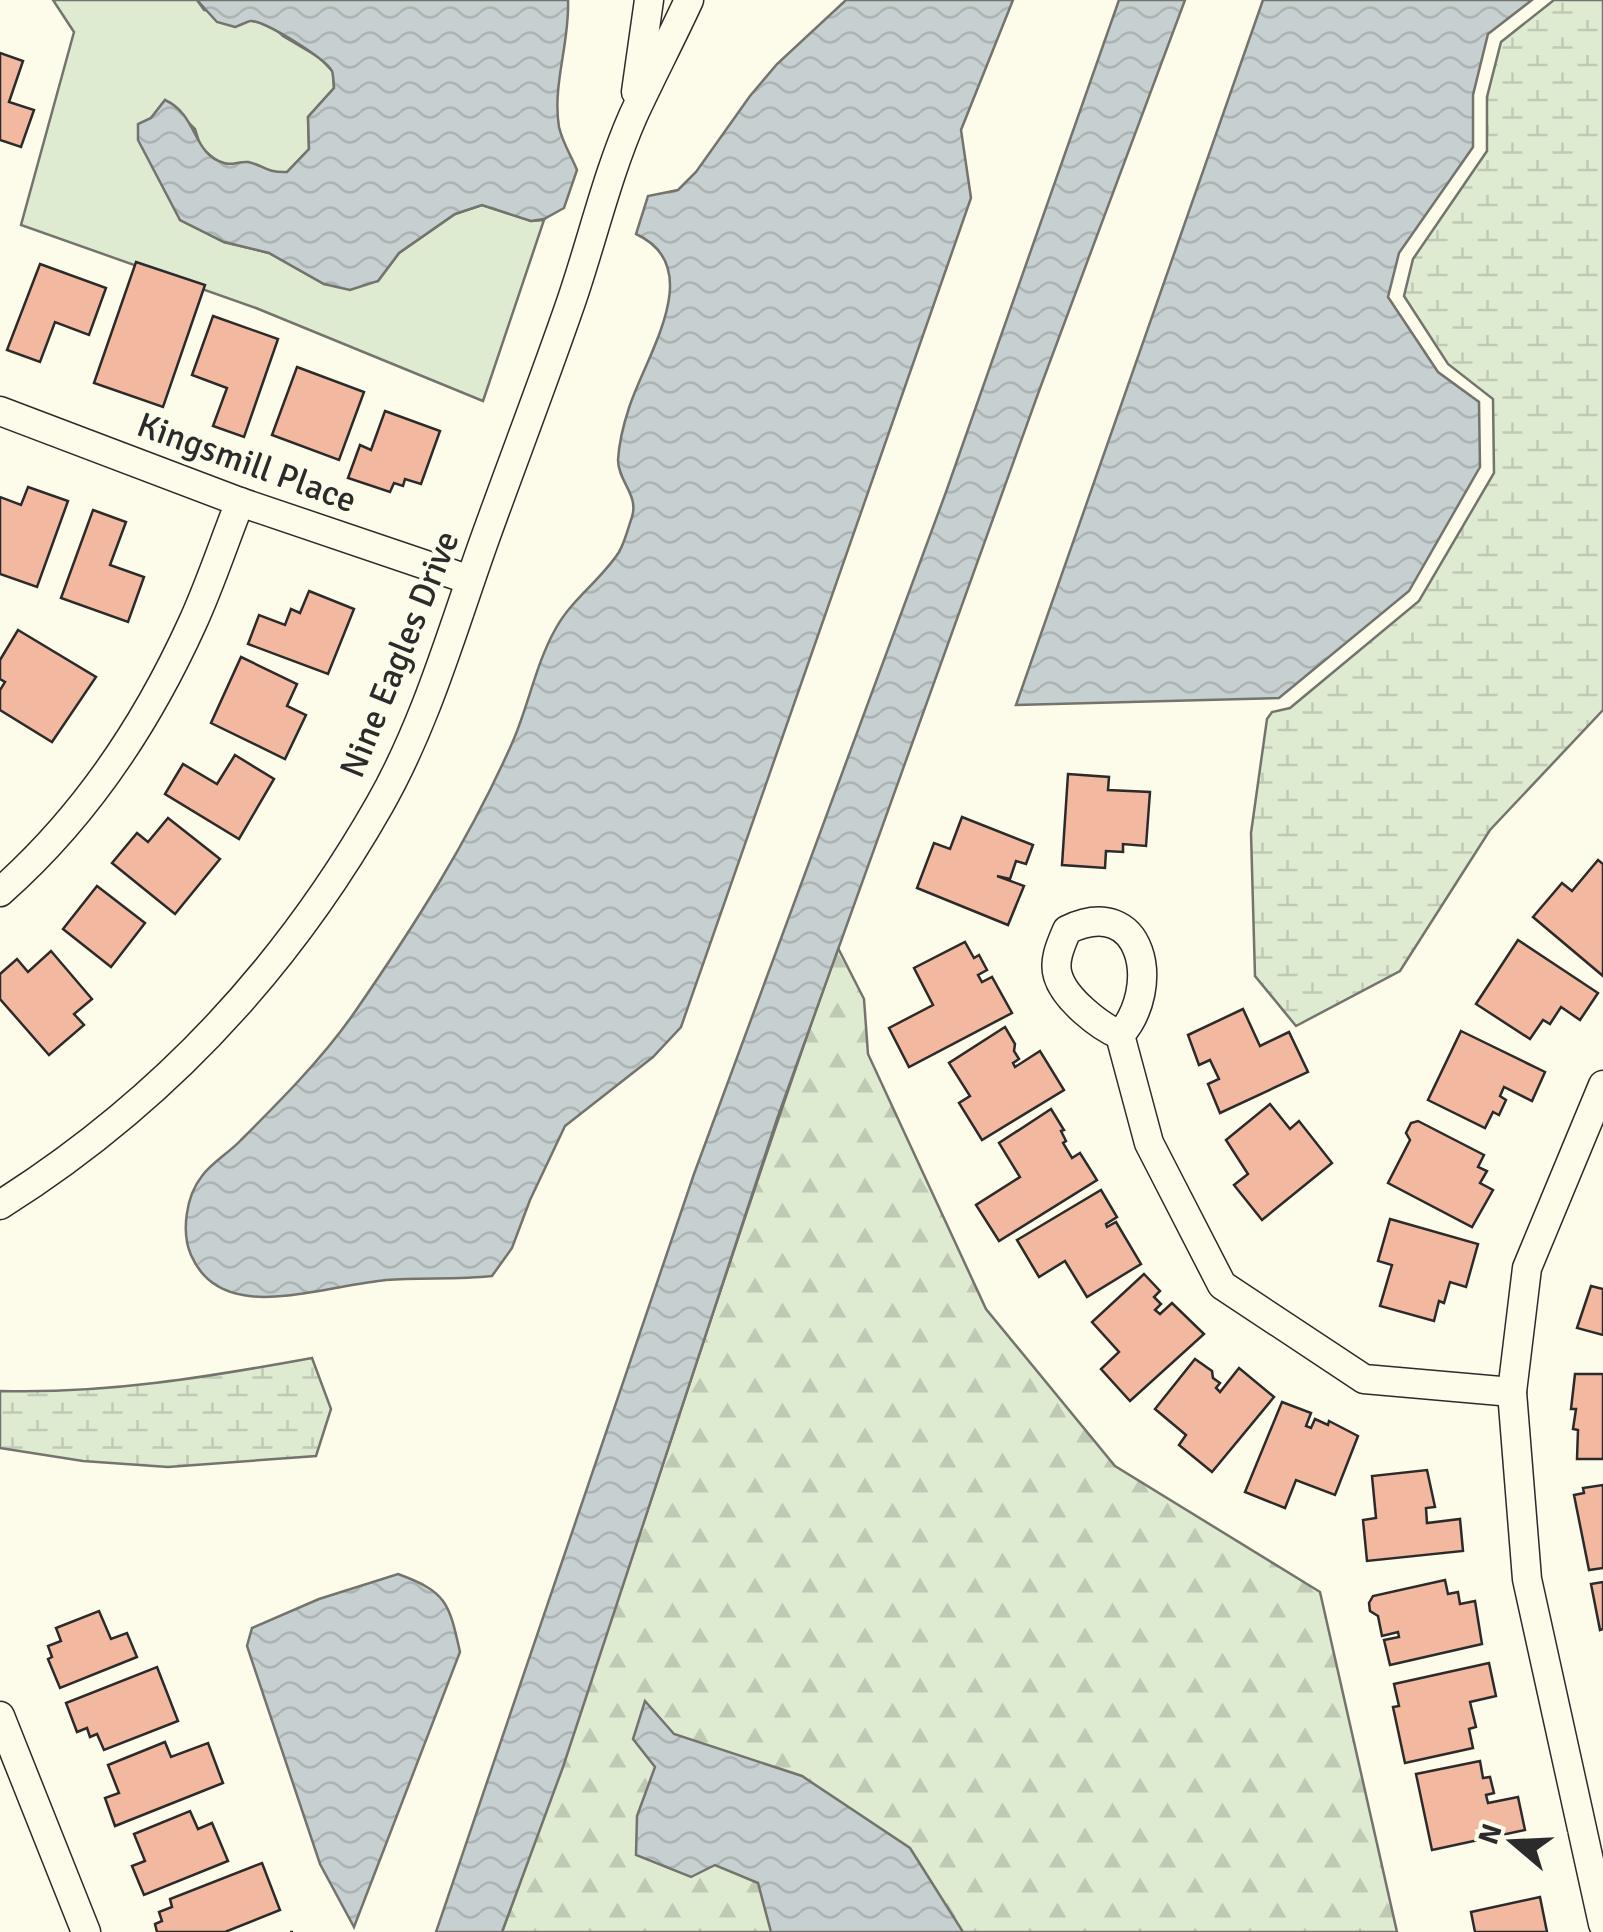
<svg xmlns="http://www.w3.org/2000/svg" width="1603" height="1932" font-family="Signika,sans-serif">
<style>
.green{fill:#deebd1;stroke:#74746e;stroke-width:2.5}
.forest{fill:url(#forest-firs);stroke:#74746e;stroke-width:2.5}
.wetland{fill:url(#wetland-marsh);stroke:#74746e;stroke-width:2.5}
.water{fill:url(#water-waves);stroke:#74746e;stroke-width:2.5}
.building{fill:#f2b8a0;stroke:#2b2b2b;stroke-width:2.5}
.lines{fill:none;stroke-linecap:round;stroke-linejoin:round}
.street-casing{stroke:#2b2b2b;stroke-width:31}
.street{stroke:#fdfbea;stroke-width:28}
.fence{stroke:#2b2b2b;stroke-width:2.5;stroke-dasharray:12 5;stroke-linecap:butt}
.labels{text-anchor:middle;stroke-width:8;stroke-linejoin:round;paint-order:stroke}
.street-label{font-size:35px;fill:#2b2b2b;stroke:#fdfbea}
</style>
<defs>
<pattern id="forest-firs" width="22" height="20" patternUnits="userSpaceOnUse" patternTransform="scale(2.5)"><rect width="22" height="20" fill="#deebd1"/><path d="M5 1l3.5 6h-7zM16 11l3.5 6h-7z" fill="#bfcab4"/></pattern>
<pattern id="wetland-marsh" width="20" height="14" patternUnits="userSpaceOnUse" patternTransform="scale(2.5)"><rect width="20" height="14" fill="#deebd1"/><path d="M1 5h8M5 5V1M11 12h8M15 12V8" fill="none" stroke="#bfcab4"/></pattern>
<pattern id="water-waves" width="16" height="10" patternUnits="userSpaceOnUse" patternTransform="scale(2.5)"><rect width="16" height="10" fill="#c7d0d0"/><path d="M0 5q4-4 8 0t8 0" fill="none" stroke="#abb3b3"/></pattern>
</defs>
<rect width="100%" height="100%" fill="#fdfbea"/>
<!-- green -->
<polygon class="green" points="53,0 197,0 204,10 271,25 283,36 320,58 333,72 334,88 308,117 309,149 287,172 269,173 248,162 228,165 217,161 201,148 195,129 165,100 151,118 180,220 224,242 269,253 324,284 378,281 399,253 455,214 482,205 531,221 544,220 483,401 256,308 21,225 74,32"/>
<!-- forest -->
<path class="forest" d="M838 948 864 999 868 1054 986 1309 1115 1466 1320 1592 1397 1932H502C621 1607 721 1274 838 948Z"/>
<!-- wetland -->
<g class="wetland">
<polygon points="1554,0 1603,0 1603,710 1490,830 1400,971 1296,1026 1255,976 1251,833 1267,719 1272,712 1290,708 1419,601 1494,473 1493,399 1448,364 1404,296 1413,259 1487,151 1487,97 1501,42"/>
<path d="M312 1358 331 1409 316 1456 168 1467 83 1461 0 1448V1391C106 1394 208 1377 312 1358Z"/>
</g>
<!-- water -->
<g class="water">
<path d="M197 0H568C570 42 552 85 559 127 563 144 571 155 577 170L564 208 544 219 531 221 482 205 455 214 399 253 378 281 350 290 324 284 269 253 224 242 180 220 138 140V124L151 118 165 100C198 115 192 154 224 163 232 166 239 161 248 162 264 165 265 173 287 172L309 149 308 117 334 88C334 86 333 73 332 71 326 59 263 19 250 21 249 21 236 27 235 27L217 22Z"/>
<path d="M846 0H1013L961 130 971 198 681 1027 653 1057 565 1126 530 1200 512 1248 492 1276C456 1280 421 1277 386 1280 345 1284 280 1303 243 1295 219 1291 201 1278 191 1255 181 1232 186 1196 202 1176 211 1163 230 1152 241 1140 280 1101 320 1061 352 1016 413 928 470 839 513 741 529 704 536 663 556 628 572 599 601 580 619 552 625 542 628 528 632 517 639 495 618 481 618 460 619 444 624 423 629 408 646 355 708 267 636 234L648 196 678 190 696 172 750 96 777 64Z"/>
<polygon points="1119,0 1185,0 1039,391 777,1119 563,1767 502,1932 436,1932 694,1174 946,492"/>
<polygon points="1263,0 1532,0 1488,34 1473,95 1473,147 1399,253 1388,297 1438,372 1479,402 1480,467 1409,591 1279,698 1016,705"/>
<path d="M398 1574C447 1592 449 1603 460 1652L354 1927 320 1864 247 1646 252 1628 319 1599Z"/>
<polygon points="645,1701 674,1734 802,1776 910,1848 963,1932 771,1932 758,1883 715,1865 691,1877 636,1855 637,1816 655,1767 633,1739"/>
</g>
<!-- building -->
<g class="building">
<polygon points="0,53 23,61 9,102 34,110 21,147 0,140"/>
<polygon points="136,262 205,285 163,407 94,383"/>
<polygon points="40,264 106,288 89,335 55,322 40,362 7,350"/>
<polygon points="213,316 278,339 244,437 213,426 227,388 192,375"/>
<polygon points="297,367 364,392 339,460 272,435"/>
<polygon points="385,411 440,431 421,484 405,479 403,486 394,483 390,492 348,478 360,445 371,450"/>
<polygon points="28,487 68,501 37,587 0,574 0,497 21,505"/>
<polygon points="93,510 126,522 110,565 144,577 128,622 61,598"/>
<polygon points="309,591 354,609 328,674 248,644 259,615 285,625 291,609 300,613"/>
<polygon points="18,630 96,677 52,742 0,710 0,690 5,682 0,679 0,660"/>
<polygon points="241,657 297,684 287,706 306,715 285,759 211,723"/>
<polygon points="235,755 274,779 239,839 165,794 183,764 217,784"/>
<polygon points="1068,774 1109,777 1108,790 1150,792 1146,846 1123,844 1123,852 1106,851 1105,868 1062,865"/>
<polygon points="962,817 1033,845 1026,864 1016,861 1010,879 997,876 1024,886 1008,925 917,888 934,843 950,849"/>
<polygon points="168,818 220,859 175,914 112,863 137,833 148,842"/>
<polygon points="1598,860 1603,864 1603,976 1533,917 1562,883 1572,891"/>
<polygon points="97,886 145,923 111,967 63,929"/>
<polygon points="1518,940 1598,993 1580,1020 1561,1007 1550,1024 1543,1020 1530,1039 1476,1004"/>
<polygon points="965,942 974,958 979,955 987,970 978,975 982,982 992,977 1012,1013 909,1067 889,1028 933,1005 914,968"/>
<polygon points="51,951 92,999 74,1014 84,1025 49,1055 0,999 0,974 17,959 28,972"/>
<polygon points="1243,1009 1260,1046 1289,1032 1308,1072 1220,1113 1208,1084 1219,1079 1210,1060 1199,1065 1188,1035"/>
<polygon points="1005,1027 1015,1044 1014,1051 1019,1059 1013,1063 1015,1067 1040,1051 1064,1090 982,1140 959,1103 970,1096 949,1063"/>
<polygon points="1461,1031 1545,1072 1532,1101 1504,1087 1500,1096 1506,1100 1499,1115 1493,1112 1485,1128 1428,1100"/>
<polygon points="1270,1104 1290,1129 1299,1121 1332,1163 1262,1220 1234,1185 1248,1174 1226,1140"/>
<polygon points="1051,1109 1064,1130 1061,1131 1066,1141 1063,1143 1072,1158 1080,1153 1097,1180 999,1241 976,1205 1020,1177 999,1143"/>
<polygon points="1418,1121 1484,1155 1478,1167 1487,1171 1480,1183 1493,1190 1472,1227 1388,1183 1410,1140 1406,1133 1411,1123"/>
<polygon points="1101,1190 1117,1217 1106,1224 1107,1227 1116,1222 1141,1264 1087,1297 1065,1261 1039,1277 1017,1240"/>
<polygon points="1390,1219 1478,1244 1466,1287 1450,1282 1444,1303 1439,1301 1434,1321 1380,1306 1392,1265 1378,1261"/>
<polygon points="1144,1274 1160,1291 1154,1297 1161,1304 1155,1310 1160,1314 1172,1303 1204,1334 1130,1401 1101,1369 1119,1352 1092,1322"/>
<polygon points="1591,1286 1603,1289 1603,1335 1577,1328"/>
<polygon points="1195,1359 1212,1371 1213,1378 1220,1383 1216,1388 1220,1392 1239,1368 1274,1397 1212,1472 1179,1445 1186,1435 1155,1409"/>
<polygon points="1575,1374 1603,1374 1603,1459 1577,1459 1578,1430 1573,1429 1576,1409 1571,1409"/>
<polygon points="1282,1402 1311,1413 1306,1426 1311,1428 1315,1419 1328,1425 1329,1421 1358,1436 1335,1495 1296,1480 1285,1508 1245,1492"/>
<polygon points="1427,1470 1435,1507 1426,1508 1427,1523 1460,1519 1463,1551 1367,1561 1363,1520 1376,1518 1372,1476"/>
<polygon points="1603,1485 1603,1568 1589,1570 1574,1495 1584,1493 1583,1488"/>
<polygon points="1445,1580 1448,1594 1458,1592 1460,1604 1475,1601 1482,1644 1390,1665 1384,1640 1399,1637 1398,1632 1382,1636 1378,1616 1370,1611 1369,1603 1373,1596"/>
<polygon points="1603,1582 1603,1629 1600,1630 1591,1584"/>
<polygon points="99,1611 111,1639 127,1633 137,1657 60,1688 48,1659 52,1657 48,1646 61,1641 56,1628"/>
<polygon points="1489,1663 1496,1696 1470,1702 1476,1727 1469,1729 1473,1748 1405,1763 1393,1707 1399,1706 1394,1684"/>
<polygon points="157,1667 178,1721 104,1750 97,1734 90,1737 87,1728 77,1732 66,1703"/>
<polygon points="165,1742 171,1757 208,1743 223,1783 115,1826 105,1798 119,1793 108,1765"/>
<polygon points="1480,1761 1483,1778 1490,1777 1494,1793 1486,1795 1488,1803 1518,1797 1525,1830 1432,1850 1416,1774"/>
<polygon points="190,1811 198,1829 212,1823 228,1861 144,1895 132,1866 145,1861 134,1834"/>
<polygon points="262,1863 280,1910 225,1932 157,1932 155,1924 162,1921 159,1912 172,1907 170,1899"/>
<polygon points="1540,1897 1547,1932 1475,1932 1471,1912"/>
</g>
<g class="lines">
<defs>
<g id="street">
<polyline points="636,92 649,0"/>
<polyline points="0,411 240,502 470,580"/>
<path d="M0 892C83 819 146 725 192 624 210 585 224 542 240 502"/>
<path d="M1120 1035C1162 988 1144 893 1067 930 1061 944 1053 961 1058 976 1065 999 1099 1026 1120 1035L1149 1143 1222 1285 1364 1379 1512 1392"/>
<polyline points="1603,1085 1527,1268 1512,1392 1527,1579 1603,1924"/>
<path d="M0 1205C160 1104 287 968 380 804 426 723 452 631 483 544 512 463 543 383 571 302 592 241 607 175 633 116 651 77 671 39 689 0"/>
<polyline points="0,1716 86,1932"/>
</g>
</defs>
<!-- street casing -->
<use href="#street" class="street-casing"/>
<!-- street -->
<use href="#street" class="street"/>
<!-- fence -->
<polyline class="fence" points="290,1932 293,1932"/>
</g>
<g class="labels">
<!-- street labels -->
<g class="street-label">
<text transform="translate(247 462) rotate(20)" y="12">Kingsmill Place</text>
<text transform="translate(399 654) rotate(-68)" y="12">Nine Eagles Drive</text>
</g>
</g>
<!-- north arrow -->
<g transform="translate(1513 1842) rotate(289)" stroke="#fdfbea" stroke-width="8" paint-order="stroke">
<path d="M0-8L18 38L0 25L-18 38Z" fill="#2b2b2b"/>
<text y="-15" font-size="28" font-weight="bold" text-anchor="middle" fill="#2b2b2b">N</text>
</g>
</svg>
